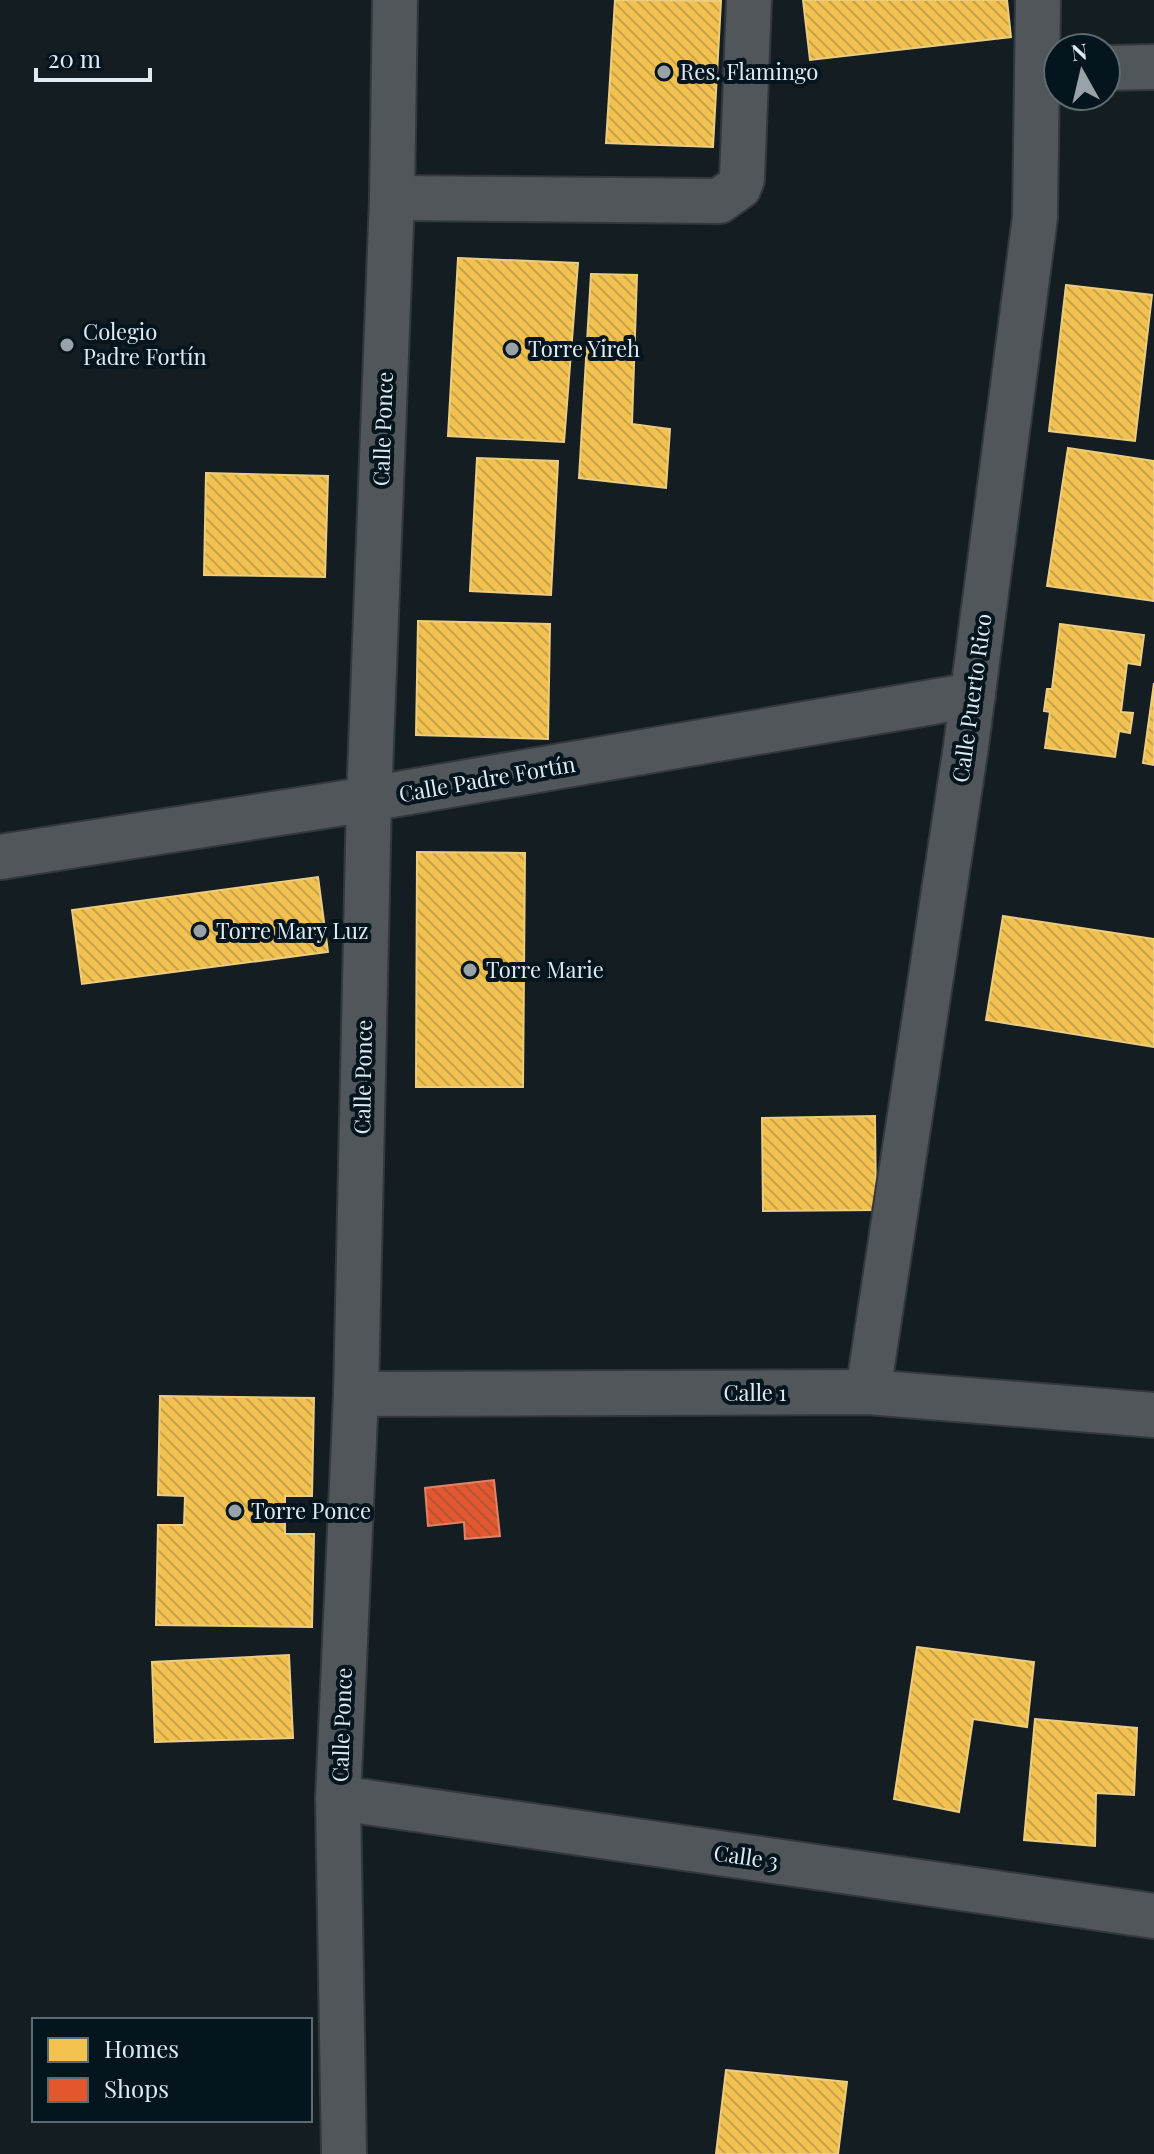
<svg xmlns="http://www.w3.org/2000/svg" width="1154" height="2154" font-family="'Playfair Display',serif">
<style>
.homes{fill:url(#homes-back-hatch);stroke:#eccd7f;stroke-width:2}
.shops{fill:url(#shops-back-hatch);stroke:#e28368;stroke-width:2}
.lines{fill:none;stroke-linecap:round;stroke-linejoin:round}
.minor-casing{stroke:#32383c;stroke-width:48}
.minor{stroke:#50565a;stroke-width:44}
.poi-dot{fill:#98a2a8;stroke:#05151e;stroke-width:3}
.labels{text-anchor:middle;stroke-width:8;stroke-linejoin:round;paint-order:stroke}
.poi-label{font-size:22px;fill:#dfe9f0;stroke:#05151e;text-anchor:start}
.street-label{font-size:22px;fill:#dfe9f0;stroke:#05151e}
</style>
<defs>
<pattern id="homes-back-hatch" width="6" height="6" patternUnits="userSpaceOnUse" patternTransform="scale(2)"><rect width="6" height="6" fill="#f2c14e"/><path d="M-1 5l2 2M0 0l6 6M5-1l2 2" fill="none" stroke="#c6a24c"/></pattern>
<pattern id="shops-back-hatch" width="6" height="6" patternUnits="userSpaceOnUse" patternTransform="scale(2)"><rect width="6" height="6" fill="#e4572e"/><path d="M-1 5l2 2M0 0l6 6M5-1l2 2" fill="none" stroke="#b45236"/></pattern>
</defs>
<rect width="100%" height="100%" fill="#141d22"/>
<!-- homes -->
<g class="homes">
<polygon points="615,0 721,1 713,147 606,143"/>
<polygon points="803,0 1007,0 1011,37 810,60"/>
<polygon points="458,258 578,263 564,442 448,436"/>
<polygon points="591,274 637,275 632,424 670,429 666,488 579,478"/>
<polygon points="1066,285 1152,295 1135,441 1049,431"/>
<polygon points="1068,448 1154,461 1154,601 1047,586"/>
<polygon points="477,458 558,461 551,595 470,591"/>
<polygon points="206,473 328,476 325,577 204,575"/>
<polygon points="418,621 550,624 548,739 416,735"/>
<polygon points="1060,624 1144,635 1140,665 1127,663 1121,712 1133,713 1130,733 1119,731 1115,757 1045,748 1050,712 1044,711 1047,689 1052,689"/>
<polygon points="1154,683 1154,765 1143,763"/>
<polygon points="417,852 525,853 523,1087 416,1087"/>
<polygon points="318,877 328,952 82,984 72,910"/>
<polygon points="1003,916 1154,939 1154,1047 986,1020"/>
<polygon points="875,1116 876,1210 763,1211 762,1118"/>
<polygon points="160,1396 314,1398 312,1496 285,1496 285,1534 314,1534 312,1627 156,1625 158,1525 184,1525 185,1496 158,1495"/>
<polygon points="917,1647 1034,1662 1027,1727 973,1719 959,1812 894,1799"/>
<polygon points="289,1655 293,1738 155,1742 152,1662"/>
<polygon points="1035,1719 1137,1728 1134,1795 1096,1793 1095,1846 1024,1840"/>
<polygon points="726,2070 847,2082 838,2154 716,2154"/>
</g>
<!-- shops -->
<polygon class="shops" points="494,1480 500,1536 465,1539 464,1522 428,1526 425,1488"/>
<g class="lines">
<defs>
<g id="minor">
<polyline points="1106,68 1154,67"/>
<polyline points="392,198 719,201 739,187 742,179 749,0"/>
<polyline points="0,857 369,799 973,695"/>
<polyline points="868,1392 966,746 1035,217 1038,0"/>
<polyline points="356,1394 868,1392 1154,1415"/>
<polyline points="338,1798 1154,1916"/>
<polyline points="344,2154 338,1798 356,1394 369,799 392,198 395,0"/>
</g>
</defs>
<!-- minor casing -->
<use href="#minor" class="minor-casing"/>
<!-- minor -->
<use href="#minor" class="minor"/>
</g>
<!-- markers -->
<g class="poi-dot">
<circle cx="664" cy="72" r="8"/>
<circle cx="67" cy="345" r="8"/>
<circle cx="512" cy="349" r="8"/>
<circle cx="200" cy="931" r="8"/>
<circle cx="470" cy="970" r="8"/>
<circle cx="235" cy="1511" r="8"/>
</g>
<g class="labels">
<!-- poi labels -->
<g class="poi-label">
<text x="680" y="80">Res. Flamingo</text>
<text x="83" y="340">Colegio<tspan x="83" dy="25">Padre Fortín</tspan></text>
<text x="528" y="357">Torre Yireh</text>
<text x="216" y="939">Torre Mary Luz</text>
<text x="486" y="978">Torre Marie</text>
<text x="251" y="1519">Torre Ponce</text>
</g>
<!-- street labels -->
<g class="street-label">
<text transform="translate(383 429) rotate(-88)" y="8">Calle Ponce</text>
<text transform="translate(972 698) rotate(-82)" y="8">Calle Puerto Rico</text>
<text transform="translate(487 779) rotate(-10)" y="8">Calle Padre Fortín</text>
<text transform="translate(363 1077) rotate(-89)" y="8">Calle Ponce</text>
<text x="755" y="1401">Calle 1</text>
<text transform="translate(342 1725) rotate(-88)" y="8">Calle Ponce</text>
<text transform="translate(746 1857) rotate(8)" y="8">Calle 3</text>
</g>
</g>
<!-- legend -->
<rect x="32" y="2018" width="280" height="104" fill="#05151e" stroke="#5c6a72" stroke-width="2"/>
<rect x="48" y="2038" width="40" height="24" fill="#f2c14e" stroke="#5c6a72" stroke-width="2"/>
<text x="104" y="2058" font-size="24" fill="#dfe9f0">Homes</text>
<rect x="48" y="2078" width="40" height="24" fill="#e4572e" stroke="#5c6a72" stroke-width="2"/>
<text x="104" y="2098" font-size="24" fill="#dfe9f0">Shops</text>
<!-- north arrow -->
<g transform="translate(1082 72) rotate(352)"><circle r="38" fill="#05151e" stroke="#5c6a72" stroke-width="2"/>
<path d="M0-6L14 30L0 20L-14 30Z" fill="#98a2a8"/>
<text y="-12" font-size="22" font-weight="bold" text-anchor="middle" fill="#dfe9f0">N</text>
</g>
<!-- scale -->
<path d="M36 68v12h114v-12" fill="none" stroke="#dfe9f0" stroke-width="4"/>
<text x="48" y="68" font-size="24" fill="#dfe9f0" stroke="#05151e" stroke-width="6" paint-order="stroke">20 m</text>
</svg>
